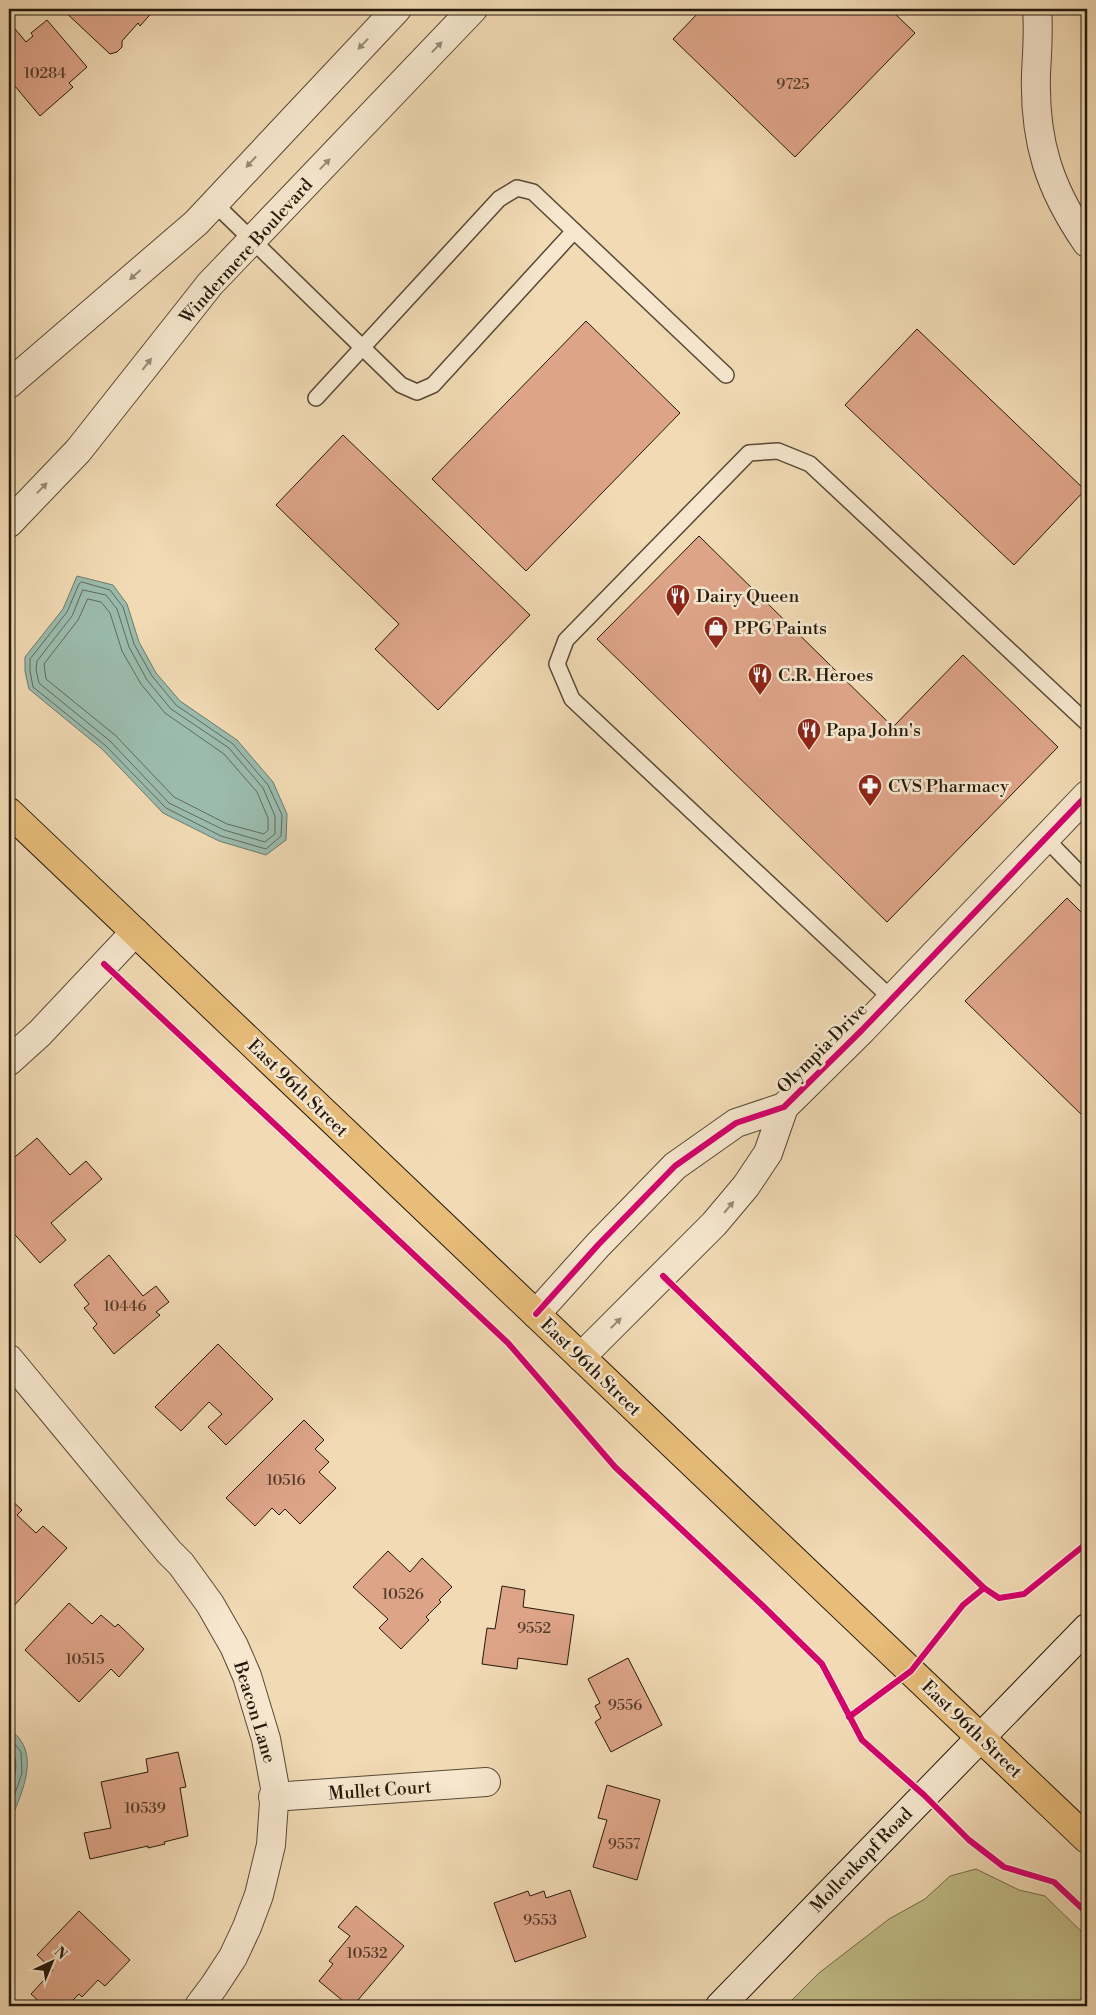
<svg xmlns="http://www.w3.org/2000/svg" width="1096" height="2015" font-family="'Libre Bodoni',serif">
<style>
.green{fill:#c1bd88;stroke:#726b4a}
.water{fill:#9bbbad;stroke:#6b7a6c}
.lines{fill:none;stroke-linecap:round;stroke-linejoin:round}
.shore{stroke:#606a5c;stroke-width:1}
.building{fill:#dea488;stroke:#24190b}
.lane-casing{stroke:#574935;stroke-width:18}
.street-casing{stroke:#574935;stroke-width:30}
.secondary-casing{stroke:#24190b;stroke-width:30}
.primary-casing{stroke:#24190b;stroke-width:30}
.lane{stroke:#f6e7ce;stroke-width:15}
.street{stroke:#f6e7ce;stroke-width:28}
.secondary{stroke:#f6e7ce;stroke-width:28}
.primary{stroke:#e8bd7a;stroke-width:28}
.cycleway-casing{stroke:#f6e7ce;stroke-width:9}
.cycleway{stroke:#d6006c;stroke-width:6}
.oneway{fill:#988a76}
.labels{text-anchor:middle;stroke-width:5;stroke-linejoin:round;paint-order:stroke}
.number-label{font-size:15px;fill:#523c2a}
.street-label{font-size:18px;fill:#24190b;stroke:#f6e7ce}
.poi-label{font-size:18px;fill:#24190b;stroke:#f6e7ce;text-anchor:start}
</style>
<rect width="100%" height="100%" fill="#f1dab4"/>
<filter id="stains"><feTurbulence type="fractalNoise" baseFrequency=".004" numOctaves="4"/><feColorMatrix values="0 0 0 0 .2 0 0 0 0 .09 0 0 0 0 .02 0 0 0 .5 -.17"/></filter>
<radialGradient id="worn" r=".72"><stop offset=".6" stop-color="#630" stop-opacity="0"/><stop offset="1" stop-color="#630" stop-opacity=".3"/></radialGradient>
<!-- green -->
<polygon class="green" points="976,1869 1019,1890 1045,1896 1087,1937 1087,2006 786,2006 819,1973 889,1919 925,1899 950,1876"/>
<!-- water -->
<g class="water">
<polygon points="77,576 113,585 127,604 139,642 156,673 180,701 237,740 273,782 287,814 286,840 266,855 219,841 163,813 102,749 29,689 25,671 25,657 63,609"/>
<path d="M9 1729C44 1753 20 1795 9 1825Z"/>
</g>
<g class="lines">
<!-- shore -->
<g class="shore">
<polygon points="82,582 110,590 123,607 134,644 152,676 176,705 233,744 268,785 282,815 281,836 266,849 221,836 166,808 106,746 33,687 30,671 30,659 67,612 79,584"/>
<polygon points="83,590 106,595 117,609 129,647 147,680 171,709 229,748 263,788 275,816 275,834 265,842 224,830 169,803 110,741 39,683 36,670 37,661 72,616"/>
<polygon points="88,599 101,602 110,613 122,651 141,684 165,713 224,754 257,792 268,818 268,830 264,834 227,824 174,797 115,735 46,679 44,664 78,620"/>
<polyline points="9,1736 21,1752 22,1773 9,1811"/>
<path d="M9 1746C21 1761 15 1776 9 1793"/>
</g>
</g>
<!-- building -->
<g class="building">
<polygon points="62,9 155,9 140,26 138,23 122,41 122,47 117,52 110,54"/>
<polygon points="702,9 890,9 915,33 795,157 673,39"/>
<polygon points="47,20 87,67 69,83 73,87 40,116 9,79 9,27 11,24 26,42 33,36 31,33"/>
<polygon points="586,321 680,413 526,571 432,479"/>
<polygon points="917,329 1085,490 1014,565 845,405"/>
<polygon points="343,435 530,615 438,710 375,649 399,624 276,505"/>
<polygon points="699,536 893,727 963,655 1058,747 887,922 597,639"/>
<polygon points="1067,898 1087,918 1087,1120 965,1001"/>
<polygon points="37,1138 70,1175 86,1161 102,1179 51,1223 66,1240 40,1263 9,1228 9,1205 11,1203 9,1200 9,1162"/>
<polygon points="109,1255 143,1296 156,1286 169,1302 156,1312 160,1315 114,1354 93,1328 97,1324 84,1308 89,1304 74,1285"/>
<polygon points="218,1344 273,1399 226,1445 208,1427 222,1414 209,1402 181,1431 155,1407"/>
<polygon points="304,1420 324,1440 315,1449 329,1462 319,1472 336,1488 300,1524 285,1509 279,1515 272,1508 255,1526 226,1498"/>
<polygon points="9,1498 22,1510 17,1515 36,1533 43,1526 67,1548 10,1610"/>
<polygon points="388,1551 410,1572 422,1558 452,1587 439,1600 441,1602 426,1617 429,1620 401,1649 379,1628 388,1619 353,1587"/>
<polygon points="502,1586 525,1590 523,1607 574,1615 567,1665 518,1658 517,1669 482,1664 487,1628 495,1629"/>
<polygon points="69,1603 92,1624 101,1615 115,1627 118,1624 144,1649 119,1677 111,1669 79,1702 25,1650"/>
<polygon points="628,1658 662,1725 611,1752 595,1722 601,1718 595,1706 600,1703 588,1679"/>
<polygon points="178,1752 186,1787 180,1788 188,1836 164,1842 165,1844 148,1848 148,1846 90,1859 84,1833 111,1828 101,1782 148,1772 146,1759"/>
<polygon points="607,1785 660,1800 637,1880 593,1867 607,1820 598,1818"/>
<polygon points="570,1890 586,1937 515,1962 494,1903 528,1891 530,1896 544,1891 546,1898"/>
<polygon points="356,1906 404,1946 353,2006 349,2006 319,1981 333,1964 329,1961 350,1936 338,1927"/>
<polygon points="79,1911 130,1960 105,1986 98,1980 82,1997 79,1994 67,2006 44,2006 31,1994 53,1970 37,1955"/>
</g>
<g class="lines">
<defs>
<g id="lane">
<polyline points="214,203 401,385 417,392 433,385 574,231"/>
<polyline points="316,398 499,199 517,188 533,192 726,375"/>
<polyline points="1046,839 1087,881"/>
<polyline points="892,999 572,699 557,664 566,640 749,453 778,451 810,464 1087,723"/>
</g>
<g id="street">
<path d="M1037 9C1039 31 1037 52 1036 74 1034 141 1049 188 1087 243"/>
<polyline points="9,384 196,223 397,9"/>
<polyline points="9,523 78,451 210,284 473,9"/>
<polyline points="9,1061 40,1033 135,932"/>
<polyline points="536,1314 598,1245 675,1166 736,1123 784,1107 862,1030 1087,795"/>
<polyline points="581,1357 714,1224 746,1186 768,1153 784,1107"/>
<polyline points="9,1359 169,1552 181,1564 210,1604 234,1646 247,1676 266,1739 275,1788 271,1845 259,1895 247,1927 233,1957 214,1986 199,2006"/>
<polyline points="273,1797 486,1782"/>
</g>
<polyline id="secondary" points="720,2006 1087,1628"/>
<polyline id="primary" points="9,812 1087,1839"/>
</defs>
<!-- lane casing -->
<use href="#lane" class="lane-casing"/>
<!-- street casing -->
<use href="#street" class="street-casing"/>
<!-- secondary casing -->
<use href="#secondary" class="secondary-casing"/>
<!-- primary casing -->
<use href="#primary" class="primary-casing"/>
<!-- lane -->
<use href="#lane" class="lane"/>
<!-- street -->
<use href="#street" class="street"/>
<!-- secondary -->
<use href="#secondary" class="secondary"/>
<!-- primary -->
<use href="#primary" class="primary"/>
<defs>
<g id="cycleway">
<polyline points="104,964 508,1343 615,1467 762,1605 822,1664 862,1740 924,1795 969,1840 1004,1867 1054,1882 1087,1913"/>
<polyline points="663,1276 984,1588"/>
<polyline points="536,1314 598,1245 675,1166 736,1123 784,1107 862,1030 1087,795"/>
<polyline points="849,1717 911,1671 963,1605 984,1588 999,1598 1024,1594 1087,1543"/>
</g>
</defs>
<!-- cycleway casing -->
<use href="#cycleway" class="cycleway-casing"/>
<!-- cycleway -->
<use href="#cycleway" class="cycleway"/>
</g>
<!-- one-way arrows -->
<defs><path id="oneway-solid" d="M-6-.8H1V-3.2L6.5 0L1 3.2V.8H-6Z" transform="scale(1.25)"/></defs>
<g class="oneway">
<use href="#oneway-solid" transform="translate(363 44) rotate(134)"/>
<use href="#oneway-solid" transform="translate(437 47) rotate(-46)"/>
<use href="#oneway-solid" transform="translate(251 162) rotate(133)"/>
<use href="#oneway-solid" transform="translate(325 164) rotate(-46)"/>
<use href="#oneway-solid" transform="translate(135 275) rotate(139)"/>
<use href="#oneway-solid" transform="translate(147 364) rotate(-52)"/>
<use href="#oneway-solid" transform="translate(42 488) rotate(-46)"/>
<use href="#oneway-solid" transform="translate(729 1207) rotate(-50)"/>
<use href="#oneway-solid" transform="translate(616 1323) rotate(-45)"/>
</g>
<!-- icons -->
<defs>
<symbol id="restaurant-pin" viewBox="-11 -11 22 30"><path d="M0 17L-7.5 6A9.5 9.5 0 1 1 7.5 6Z" fill="#8f2418" stroke="#f6e7ce"/><path d="M-5-6h1v4h1v-4h1v4h1v-4h1v5L-1.5 .5V6h-2V.5L-5-1ZM5-6V6H3V1.5H1.5Q1.5-4 5-6Z" fill="#fff"/></symbol>
<symbol id="shop-pin" viewBox="-11 -11 22 30"><path d="M0 17L-7.5 6A9.5 9.5 0 1 1 7.5 6Z" fill="#8f2418" stroke="#f6e7ce"/><path d="M-5-2.5h2.3a2.7 3.5 0 0 1 5.4 0H5L5.5 6h-11ZM-1.5-2.5h3a1.5 2.3 0 0 0-3 0Z" fill="#fff"/></symbol>
<symbol id="pharmacy-pin" viewBox="-11 -11 22 30"><path d="M0 17L-7.5 6A9.5 9.5 0 1 1 7.5 6Z" fill="#8f2418" stroke="#f6e7ce"/><path d="M-2-6h4v4h4v4h-4v4h-4v-4h-4v-4h4Z" fill="#fff"/></symbol>
</defs>
<g fill-rule="evenodd">
<use href="#restaurant-pin" x="664" y="582" width="28" height="38"/>
<use href="#shop-pin" x="702" y="614" width="28" height="38"/>
<use href="#restaurant-pin" x="746" y="661" width="28" height="38"/>
<use href="#restaurant-pin" x="795" y="716" width="28" height="38"/>
<use href="#pharmacy-pin" x="856" y="772" width="28" height="38"/>
</g>
<g class="labels">
<!-- number labels -->
<g class="number-label">
<text x="45" y="78">10284</text>
<text x="793" y="89">9725</text>
<text x="125" y="1311">10446</text>
<text x="286" y="1485">10516</text>
<text x="403" y="1599">10526</text>
<text x="534" y="1633">9552</text>
<text x="85" y="1664">10515</text>
<text x="625" y="1710">9556</text>
<text x="145" y="1813">10539</text>
<text x="624" y="1849">9557</text>
<text x="540" y="1925">9553</text>
<text x="367" y="1958">10532</text>
</g>
<!-- street labels -->
<g class="street-label">
<text transform="translate(246 251) rotate(-48)" y="6">Windermere Boulevard</text>
<text transform="translate(822 1048) rotate(-45)" y="6">Olympia Drive</text>
<text transform="translate(298 1088) rotate(44)" y="6">East 96th Street</text>
<text transform="translate(591 1367) rotate(44)" y="6">East 96th Street</text>
<text transform="translate(255 1712) rotate(73)" y="6">Beacon Lane</text>
<text transform="translate(972 1729) rotate(44)" y="6">East 96th Street</text>
<text transform="translate(380 1790) rotate(-4)" y="6">Mullet Court</text>
<text transform="translate(861 1860) rotate(-46)" y="6">Mollenkopf Road</text>
</g>
<!-- poi labels -->
<g class="poi-label">
<text x="696" y="602">Dairy Queen</text>
<text x="734" y="634">PPG Paints</text>
<text x="778" y="681">C.R. Heroes</text>
<text x="826" y="736">Papa John's</text>
<text x="888" y="792">CVS Pharmacy</text>
</g>
</g>
<!-- margin -->
<rect width="1096" height="2015" fill="none" stroke="#f1dab4" stroke-width="30"/>
<rect x="10" y="10" width="1076" height="1995" fill="none" stroke="#24190b" stroke-width="2.5"/>
<rect x="15" y="15" width="1066" height="1985" fill="none" stroke="#24190b"/>
<!-- north arrow -->
<g transform="translate(52 1962) rotate(44)" stroke="#f6e7ce" stroke-width="4" paint-order="stroke">
<path d="M0-4L9 19L0 12L-9 19Z" fill="#24190b"/>
<text y="-8" font-size="14" font-weight="bold" text-anchor="middle" fill="#24190b">N</text>
</g>
<rect width="100%" height="100%" filter="url(#stains)"/>
<rect width="100%" height="100%" fill="url(#worn)"/>
</svg>
